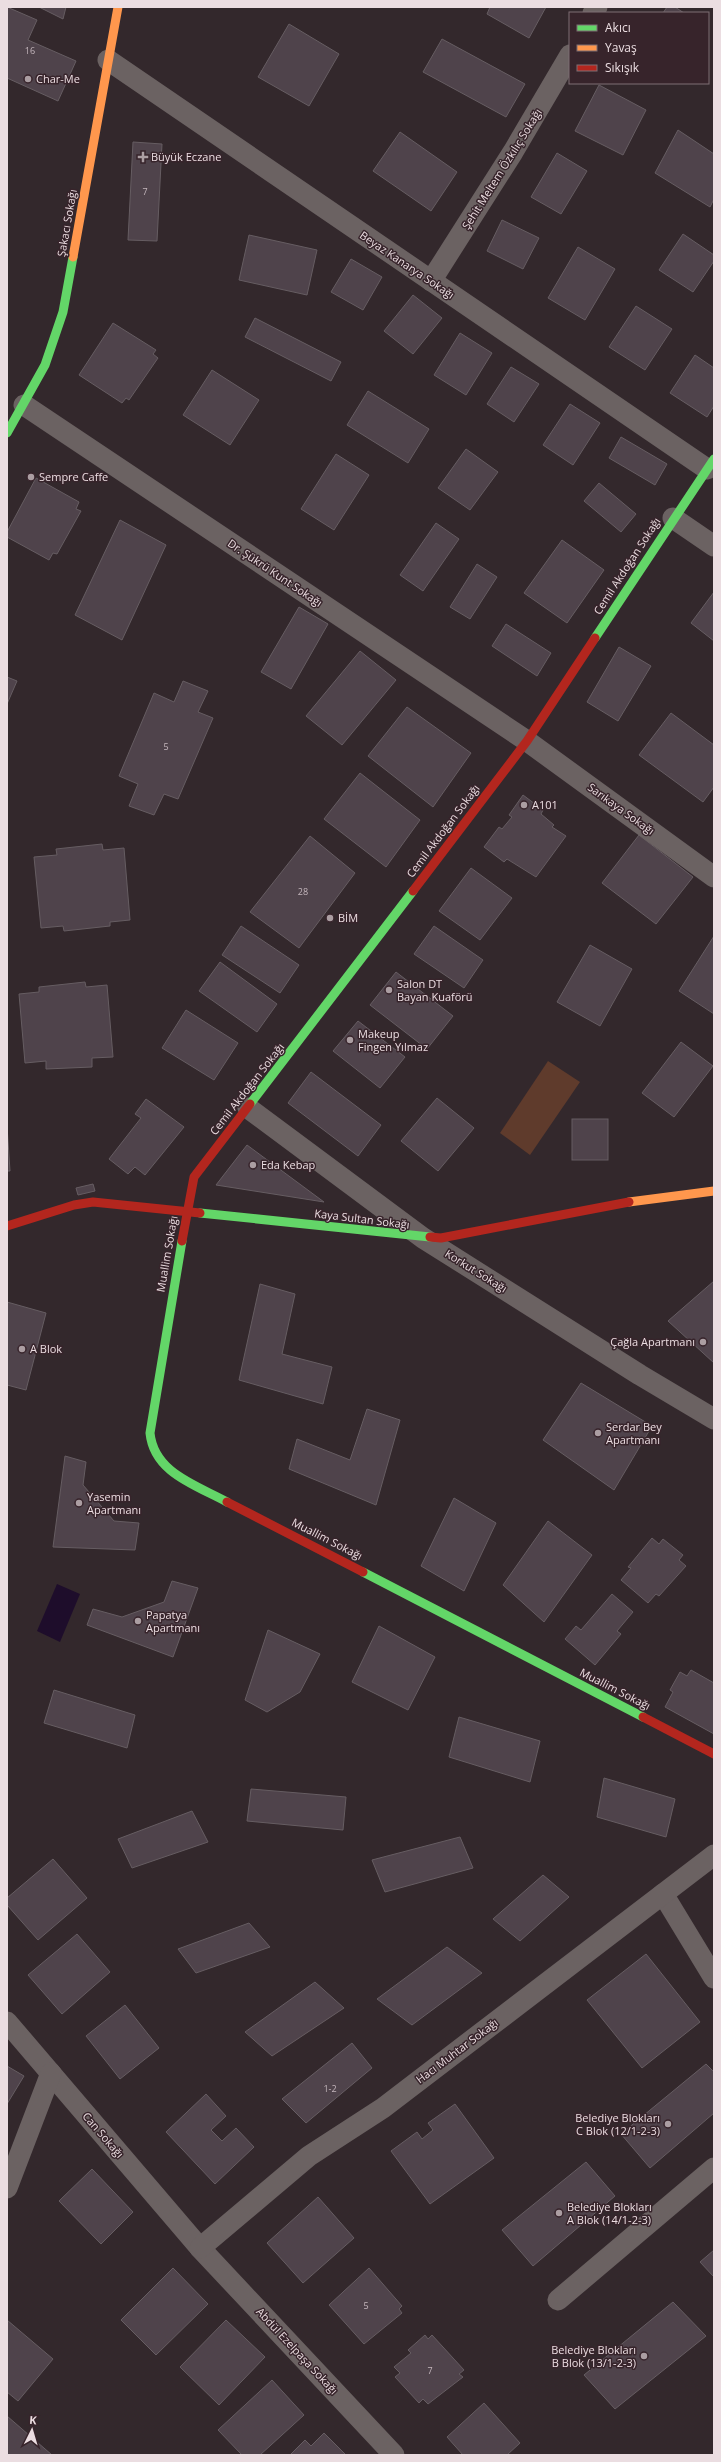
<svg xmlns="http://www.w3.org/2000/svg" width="721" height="2462" font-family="'Open Sans',sans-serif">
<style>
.green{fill:#5f3b2c}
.water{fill:#1e0d2b}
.building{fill:#4f434b;stroke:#665d62}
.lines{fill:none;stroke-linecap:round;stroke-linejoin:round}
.street{stroke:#6b6262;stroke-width:21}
.fast{stroke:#63d668;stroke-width:9}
.slow{stroke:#ff974d;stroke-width:9}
.jam{stroke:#b3261e;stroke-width:9}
.poi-dot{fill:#ab9ea2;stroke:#37242b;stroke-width:1.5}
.labels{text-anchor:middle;stroke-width:3;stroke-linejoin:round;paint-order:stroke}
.number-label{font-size:9px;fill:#c4b6bc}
.poi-label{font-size:11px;fill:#ebdde1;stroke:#37242b;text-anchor:start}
.street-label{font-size:11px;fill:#ebdde1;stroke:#37242b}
</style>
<rect width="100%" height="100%" fill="#33282c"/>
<!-- green -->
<polygon class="green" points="548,1061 580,1082 530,1155 500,1133"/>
<!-- water -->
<polygon class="water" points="57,1584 80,1594 60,1642 37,1631"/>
<!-- building -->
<g class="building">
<polygon points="7,7 37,20 28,40 76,61 58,101 7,78"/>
<polygon points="39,7 66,7 63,19"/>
<polygon points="490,7 546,7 529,38 487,14"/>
<polygon points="667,7 675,7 684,13 663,13"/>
<polygon points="289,24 339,54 309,106 258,77"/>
<polygon points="442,39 525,84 506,117 423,72"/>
<polygon points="599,85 646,110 623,155 575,131"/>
<polygon points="678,130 714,154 714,199 710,207 655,173"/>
<polygon points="400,132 457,172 431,211 373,171"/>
<polygon points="133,142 162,144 157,241 128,240"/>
<polygon points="557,153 587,171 561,214 531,197"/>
<polygon points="502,220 539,238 523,269 487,251"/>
<polygon points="683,234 714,255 714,261 693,292 659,270"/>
<polygon points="249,235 317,250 307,295 239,280"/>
<polygon points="578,247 615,269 585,320 548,298"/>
<polygon points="351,259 382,277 363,310 331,292"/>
<polygon points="413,295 442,318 413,354 384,331"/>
<polygon points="636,306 672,329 645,370 609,347"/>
<polygon points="255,318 341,362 331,381 245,337"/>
<polygon points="113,323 156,350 153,354 158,358 129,400 126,398 122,403 79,375"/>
<polygon points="460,333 492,353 466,395 434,375"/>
<polygon points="695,355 714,368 714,406 707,417 670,393"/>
<polygon points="511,367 539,384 514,422 487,404"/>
<polygon points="212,370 259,400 230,445 183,415"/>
<polygon points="368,391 429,429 408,463 347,425"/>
<polygon points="570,404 600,423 573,465 543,445"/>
<polygon points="621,437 667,464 655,485 609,458"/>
<polygon points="466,449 498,472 470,510 438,488"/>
<polygon points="336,454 369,475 334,530 301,509"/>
<polygon points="36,478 79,502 76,509 81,511 57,554 53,553 49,560 7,537 7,532"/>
<polygon points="599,483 636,514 621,532 584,501"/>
<polygon points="120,520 166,545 122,640 75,615"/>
<polygon points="436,523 459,539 423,591 400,575"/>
<polygon points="562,540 604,570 567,623 524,593"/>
<polygon points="477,564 497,577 470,619 450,607"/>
<polygon points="714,592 714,641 691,623"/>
<polygon points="299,607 328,624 291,689 261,672"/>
<polygon points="506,624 551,653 537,676 492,646"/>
<polygon points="619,647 651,666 618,721 587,702"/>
<polygon points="360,651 396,680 342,745 306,716"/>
<polygon points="7,677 17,681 7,704"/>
<polygon points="183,681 208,691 198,712 213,718 178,799 164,794 154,815 129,806 138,784 119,776 154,693 174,702"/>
<polygon points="407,707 471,753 433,807 368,756"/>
<polygon points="671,713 714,745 714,787 703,802 639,755"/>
<polygon points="360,773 420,820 386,867 324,819"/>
<polygon points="523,795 543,810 541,814 554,825 552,827 566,836 536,877 507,859 504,862 484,847 499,827 502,829 512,817 509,815"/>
<polygon points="639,835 693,877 656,924 602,883"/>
<polygon points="310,836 355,873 299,948 250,912"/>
<polygon points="102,844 103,850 124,848 130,920 110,922 110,926 64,931 63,926 41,928 34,857 57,855 56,849"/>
<polygon points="471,868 512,898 480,940 439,911"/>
<polygon points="241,926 299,965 280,993 222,955"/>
<polygon points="434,926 483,960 464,988 414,954"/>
<polygon points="714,936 714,1014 679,991"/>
<polygon points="590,945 632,969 600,1026 557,1002"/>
<polygon points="220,962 277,1004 257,1032 199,991"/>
<polygon points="396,972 453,1016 427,1049 370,1005"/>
<polygon points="85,982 86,987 107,985 113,1057 92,1058 92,1067 46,1069 46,1061 25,1063 19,994 39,992 39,987"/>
<polygon points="186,1010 238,1043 214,1080 162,1048"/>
<polygon points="358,1021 405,1057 380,1088 333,1051"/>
<polygon points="681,1042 713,1066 674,1117 642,1093"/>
<polygon points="311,1072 381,1125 358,1156 288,1103"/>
<polygon points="437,1098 474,1128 438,1171 401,1141"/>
<polygon points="146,1099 184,1127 145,1175 135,1167 128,1174 109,1159 141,1118 135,1114"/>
<rect x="572" y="1119" width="36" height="41"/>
<polygon points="7,1126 10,1171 7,1171"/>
<polygon points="247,1145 324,1202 216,1185"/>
<polygon points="93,1184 95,1191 78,1195 76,1188"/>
<polygon points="714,1281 714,1363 668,1321"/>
<polygon points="260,1284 295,1294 282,1354 332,1367 323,1404 239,1380"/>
<polygon points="7,1302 46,1313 26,1390 7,1385"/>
<polygon points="581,1383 652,1426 614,1490 543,1440"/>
<polygon points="367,1409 400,1420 376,1505 289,1469 297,1439 350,1460"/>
<polygon points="65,1456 86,1462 83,1485 114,1521 139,1523 135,1550 53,1547"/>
<polygon points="454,1498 496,1523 464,1591 421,1566"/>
<polygon points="548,1521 592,1555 544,1622 503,1585"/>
<polygon points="652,1538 659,1544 663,1539 683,1555 679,1560 686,1566 659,1596 656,1594 648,1603 621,1580 631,1568 628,1567"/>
<polygon points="172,1581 198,1588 173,1657 87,1625 93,1609 122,1617 164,1602"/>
<polygon points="612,1594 633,1612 617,1631 621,1634 595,1665 565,1639 576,1626 581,1630"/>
<polygon points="379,1626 435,1657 408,1710 352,1682"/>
<polygon points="268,1630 320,1654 300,1692 267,1712 245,1700"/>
<polygon points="691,1670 714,1683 714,1734 665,1707 673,1692 670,1690 680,1672 687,1676"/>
<polygon points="54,1690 135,1715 127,1748 44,1723"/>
<polygon points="459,1717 540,1741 530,1782 449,1757"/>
<polygon points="604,1778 675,1799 666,1837 597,1817"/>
<polygon points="251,1789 346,1797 343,1830 247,1821"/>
<polygon points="192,1811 208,1842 132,1868 118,1839"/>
<polygon points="460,1837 473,1868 385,1892 372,1860"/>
<polygon points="53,1859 87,1898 38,1940 7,1905 7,1898"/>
<polygon points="543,1875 569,1897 520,1941 493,1919"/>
<polygon points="249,1923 270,1947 196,1973 178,1949"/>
<polygon points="77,1934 110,1972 62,2014 28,1975"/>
<polygon points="447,1947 482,1973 412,2025 377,1999"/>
<polygon points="646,1954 700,2022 642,2068 587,2000"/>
<polygon points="315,1982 344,2008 272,2056 245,2032"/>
<polygon points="125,2005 159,2048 120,2079 86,2036"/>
<polygon points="352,2043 372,2068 306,2123 282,2099"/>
<polygon points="706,2064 714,2072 714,2113 650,2168 621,2134"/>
<polygon points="7,2066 24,2076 7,2104"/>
<polygon points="206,2094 226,2116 211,2130 222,2141 236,2128 254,2147 215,2184 166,2132"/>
<polygon points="455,2104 494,2158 430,2204 391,2151 417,2132 422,2139 433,2130 428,2123"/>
<polygon points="586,2162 615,2196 533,2266 502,2230"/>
<polygon points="92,2169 133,2212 101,2244 59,2201"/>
<polygon points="318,2197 354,2238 303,2283 267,2243"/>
<polygon points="714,2250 714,2277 700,2262"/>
<polygon points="173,2268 208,2304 156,2355 121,2320"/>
<polygon points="369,2268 402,2306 399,2309 402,2313 364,2344 329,2305"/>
<polygon points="673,2302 706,2336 615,2409 584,2375"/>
<polygon points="7,2320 53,2359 18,2401 7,2392"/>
<polygon points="226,2320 265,2357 219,2405 180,2367"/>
<polygon points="425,2335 428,2339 432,2335 464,2370 459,2374 463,2377 428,2404 423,2399 419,2403 395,2377 400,2373 394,2367 411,2353 408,2350"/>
<polygon points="272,2380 304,2415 260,2455 242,2455 218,2430"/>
<polygon points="484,2403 520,2443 507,2455 463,2455 447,2437"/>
<polygon points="7,2416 52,2455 7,2455"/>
<polygon points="324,2433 346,2455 290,2455 305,2440 311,2446"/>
</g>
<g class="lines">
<!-- street -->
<g class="street">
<polyline points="593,13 597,7"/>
<polyline points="108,60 707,469"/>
<polyline points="431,281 513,152 570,55"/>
<polyline points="24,405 527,741 714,877"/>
<polyline points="673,518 714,546"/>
<polyline points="248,1108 423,1238 640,1375 714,1419"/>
<polyline points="663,1894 714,1978"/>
<polyline points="7,2022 200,2248 394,2455"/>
<polyline points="7,2188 51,2073"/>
<polyline points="200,2248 309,2156 383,2108 714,1855"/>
<polyline points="558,2300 714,2168"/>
</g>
<!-- fast -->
<g class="fast">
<polyline points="7,433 45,365 63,312 73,257"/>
<polyline points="595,638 714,459"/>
<polyline points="250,1104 413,891"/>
<polyline points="200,1213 430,1237"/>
<path d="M182 1241 150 1433C154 1473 196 1485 227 1502"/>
<polyline points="363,1572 643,1717"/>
</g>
<!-- slow -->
<g class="slow">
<polyline points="73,257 118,7"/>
<polyline points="629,1202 714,1191"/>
</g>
<!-- jam -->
<g class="jam">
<polyline points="413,891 527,741 595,638"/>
<polyline points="7,1226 74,1205 93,1202 200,1213"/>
<polyline points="430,1237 441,1238 629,1202"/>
<polyline points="182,1241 194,1177 250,1104"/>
<polyline points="227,1502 363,1572"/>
<polyline points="643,1717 714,1754"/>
</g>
</g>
<!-- markers -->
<g class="poi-dot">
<circle cx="28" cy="79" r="4"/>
<path d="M141 151h4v4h4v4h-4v4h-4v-4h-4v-4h4z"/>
<circle cx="31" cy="477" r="4"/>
<circle cx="524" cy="805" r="4"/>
<circle cx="330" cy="918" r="4"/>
<circle cx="389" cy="990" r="4"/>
<circle cx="350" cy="1040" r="4"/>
<circle cx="253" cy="1165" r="4"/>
<circle cx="703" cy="1342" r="4"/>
<circle cx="22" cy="1349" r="4"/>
<circle cx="598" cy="1433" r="4"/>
<circle cx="79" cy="1503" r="4"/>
<circle cx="138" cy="1621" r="4"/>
<circle cx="668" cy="2124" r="4"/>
<circle cx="559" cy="2213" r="4"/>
<circle cx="644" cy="2356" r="4"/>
</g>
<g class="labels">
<!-- number labels -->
<g class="number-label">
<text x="30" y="54">16</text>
<text x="145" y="195">7</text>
<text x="166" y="750">5</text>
<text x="303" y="895">28</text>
<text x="330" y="2092">1-2</text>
<text x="366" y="2309">5</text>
<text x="430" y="2374">7</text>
</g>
<!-- poi labels -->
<g class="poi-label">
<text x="36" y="83">Char-Me</text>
<text x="151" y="161">Büyük Eczane</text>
<text x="39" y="481">Sempre Caffe</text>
<text x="532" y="809">A101</text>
<text x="338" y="922">BİM</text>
<text x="397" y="988">Salon DT<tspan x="397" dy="13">Bayan Kuaförü</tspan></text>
<text x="358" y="1038">Makeup<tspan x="358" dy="13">Fingen Yılmaz</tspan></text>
<text x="261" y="1169">Eda Kebap</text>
<text x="695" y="1346" text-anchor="end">Çağla Apartmanı</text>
<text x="30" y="1353">A Blok</text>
<text x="606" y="1431">Serdar Bey<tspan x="606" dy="13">Apartmanı</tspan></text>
<text x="87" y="1501">Yasemin<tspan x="87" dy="13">Apartmanı</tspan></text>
<text x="146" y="1619">Papatya<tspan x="146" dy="13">Apartmanı</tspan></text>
<text x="660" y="2122" text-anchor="end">Belediye Blokları<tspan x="660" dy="13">C Blok (12/1-2-3)</tspan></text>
<text x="567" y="2211">Belediye Blokları<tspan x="567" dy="13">A Blok (14/1-2-3)</tspan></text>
<text x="636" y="2354" text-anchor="end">Belediye Blokları<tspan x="636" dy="13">B Blok (13/1-2-3)</tspan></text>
</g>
<!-- street labels -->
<g class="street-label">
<text transform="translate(502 169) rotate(-58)" y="4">Şehit Meltem Özkılıç Sokağı</text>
<text transform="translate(67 223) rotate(-80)" y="4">Şakacı Sokağı</text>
<text transform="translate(407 265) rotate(34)" y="4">Beyaz Kanarya Sokağı</text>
<text transform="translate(627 566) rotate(-57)" y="4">Cemil Akdoğan Sokağı</text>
<text transform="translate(275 573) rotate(34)" y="4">Dr. Şükrü Kunt Sokağı</text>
<text transform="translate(621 809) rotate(36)" y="4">Sarıkaya Sokağı</text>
<text transform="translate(443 831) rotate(-53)" y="4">Cemil Akdoğan Sokağı</text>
<text transform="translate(247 1089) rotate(-52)" y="4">Cemil Akdoğan Sokağı</text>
<text transform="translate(362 1219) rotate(7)" y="4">Kaya Sultan Sokağı</text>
<text transform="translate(167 1254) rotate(-80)" y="4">Muallim Sokağı</text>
<text transform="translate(476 1271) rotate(32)" y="4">Korkut Sokağı</text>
<text transform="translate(327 1539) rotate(27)" y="4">Muallim Sokağı</text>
<text transform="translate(615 1689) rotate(27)" y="4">Muallim Sokağı</text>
<text transform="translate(457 2051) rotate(-37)" y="4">Hacı Muhtar Sokağı</text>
<text transform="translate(103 2135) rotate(49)" y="4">Can Sokağı</text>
<text transform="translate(297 2351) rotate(47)" y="4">Abdül Ezelpaşa Sokağı</text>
</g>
</g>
<!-- border -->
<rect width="721" height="2462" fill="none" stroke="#ebdde1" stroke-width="16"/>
<!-- legend -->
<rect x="569" y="12" width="140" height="72" fill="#37242b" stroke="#7f6e74"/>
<rect x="577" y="25" width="20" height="6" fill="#63d668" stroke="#7f6e74"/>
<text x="605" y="32" font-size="12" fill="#ebdde1">Akıcı</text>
<rect x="577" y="45" width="20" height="6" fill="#ff974d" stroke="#7f6e74"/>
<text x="605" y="52" font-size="12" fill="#ebdde1">Yavaş</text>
<rect x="577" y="65" width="20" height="6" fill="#b3261e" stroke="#7f6e74"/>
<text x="605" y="72" font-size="12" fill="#ebdde1">Sıkışık</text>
<!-- north arrow -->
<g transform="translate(32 2430) rotate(5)" stroke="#37242b" stroke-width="3" paint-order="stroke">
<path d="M0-3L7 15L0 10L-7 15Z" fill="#ebdde1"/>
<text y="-6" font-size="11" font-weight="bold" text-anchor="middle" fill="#ebdde1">K</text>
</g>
</svg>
